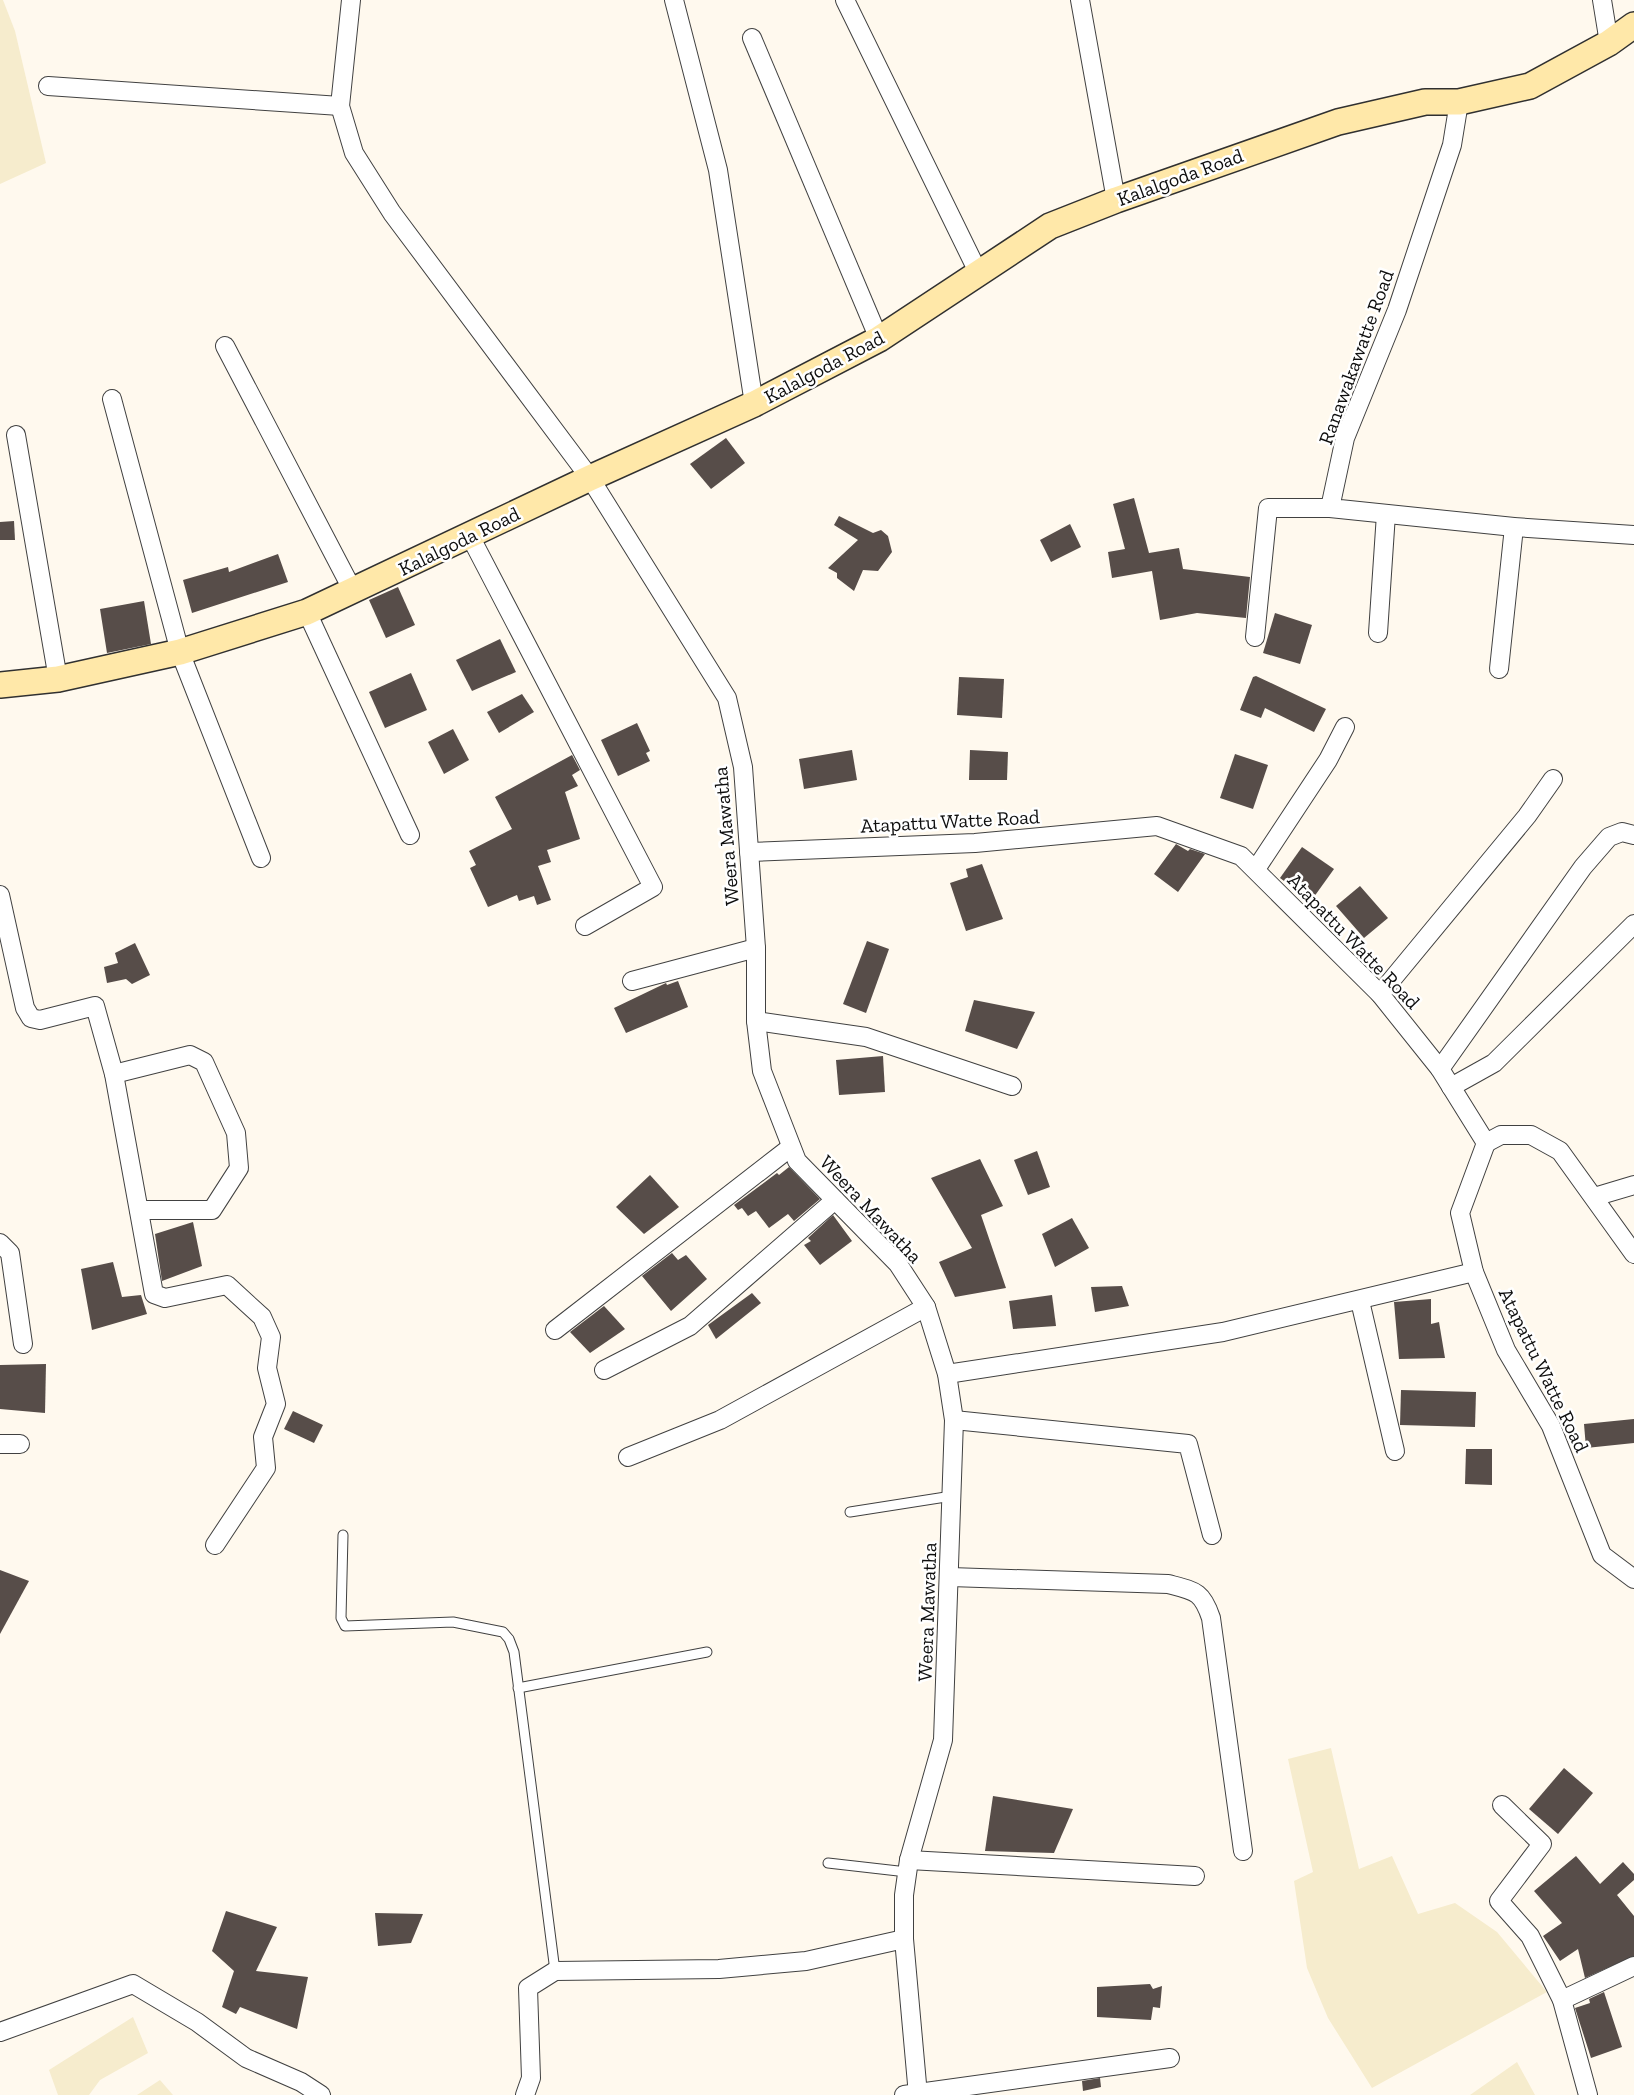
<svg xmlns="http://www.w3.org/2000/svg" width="1634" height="2095" font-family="'Zilla Slab',serif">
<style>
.farmland{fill:#f6eccd}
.building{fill:#574d49}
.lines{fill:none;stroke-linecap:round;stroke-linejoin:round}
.lane-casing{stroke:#414141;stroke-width:11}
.street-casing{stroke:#414141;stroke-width:20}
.secondary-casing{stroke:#303030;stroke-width:28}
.lane{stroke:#fff;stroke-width:9}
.street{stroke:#fff;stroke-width:18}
.secondary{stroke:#ffe8a9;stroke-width:25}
.labels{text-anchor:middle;stroke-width:5;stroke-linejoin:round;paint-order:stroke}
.street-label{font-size:20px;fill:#0e0e0e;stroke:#fff}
</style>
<rect width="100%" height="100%" fill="#fff9ee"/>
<!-- farmland -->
<g class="farmland">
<polygon points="0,0 3,0 15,31 46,163 0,184"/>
<polygon points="1331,1748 1359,1869 1392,1856 1418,1914 1455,1903 1497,1932 1547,1992 1372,2088 1328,2018 1307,1968 1294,1881 1313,1872 1288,1759"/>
<polygon points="133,2017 148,2053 100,2080 89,2095 58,2095 49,2070"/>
<polygon points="1517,2062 1535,2095 1470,2095"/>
<polygon points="160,2080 173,2095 137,2095"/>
</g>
<!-- building -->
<g class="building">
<polygon points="726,438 745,463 711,489 690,464"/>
<polygon points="1134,498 1149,553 1179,548 1183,569 1250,577 1246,618 1197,613 1160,620 1152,571 1112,578 1108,552 1125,549 1113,504"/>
<polygon points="839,516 873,533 881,530 888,536 892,552 878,571 863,570 854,591 837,578 837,573 828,568 858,540 834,525"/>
<polygon points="14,521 15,540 0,540 0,522"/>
<polygon points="1070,524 1081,547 1051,562 1040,540"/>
<polygon points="278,554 288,582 192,613 183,580 228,567 229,572"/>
<polygon points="398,587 415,625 386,638 369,600"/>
<polygon points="144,601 151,644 107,653 100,609"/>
<polygon points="1275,613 1312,625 1300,664 1263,653"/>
<polygon points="500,639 516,672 472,691 456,660"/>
<polygon points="411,673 427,710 385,728 369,692"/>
<polygon points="1256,676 1326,709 1314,732 1265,708 1261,718 1240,710 1253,677"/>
<polygon points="959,677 1004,679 1002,718 957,715"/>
<polygon points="522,694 534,712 499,733 487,712"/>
<polygon points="637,723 650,751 646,753 650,761 618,776 601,740"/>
<polygon points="453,729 469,760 444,774 428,742"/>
<polygon points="852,750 857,780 804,789 799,759"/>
<polygon points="970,750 1008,752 1007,780 969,780"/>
<polygon points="1235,754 1268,765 1253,809 1220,798"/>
<polygon points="572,755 580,770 572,775 578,786 565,792 580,839 547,850 551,862 538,866 551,900 537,905 534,896 519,901 517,895 488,907 470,868 476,865 469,851 512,829 495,797"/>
<polygon points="1176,844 1188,851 1190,849 1205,854 1178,892 1154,874"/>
<polygon points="1302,847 1334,869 1311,901 1280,878"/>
<polygon points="982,864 1003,919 966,931 950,883 968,877 966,869"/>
<polygon points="1360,886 1388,918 1364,938 1336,906"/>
<polygon points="867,941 889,949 866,1013 843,1004"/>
<polygon points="135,943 150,975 132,984 126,979 107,983 104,967 118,963 115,953"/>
<polygon points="678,981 688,1007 626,1033 614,1008 666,983 667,985"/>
<polygon points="974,1000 1035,1012 1017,1049 965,1031"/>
<polygon points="883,1056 885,1092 839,1095 836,1060"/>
<polygon points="1037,1151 1050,1187 1028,1195 1014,1160"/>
<polygon points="980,1159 1003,1206 981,1215 1006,1288 955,1297 939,1262 972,1248 931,1178"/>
<polygon points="789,1167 820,1199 794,1221 788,1214 769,1228 756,1211 748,1216 742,1208 738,1210 734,1205 777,1173 779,1175"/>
<polygon points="650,1175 679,1207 644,1234 616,1207"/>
<polygon points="833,1215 852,1241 820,1265 804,1245 811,1241 808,1238"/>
<polygon points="1072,1218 1089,1248 1055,1267 1042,1234"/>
<polygon points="193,1222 202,1266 162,1281 155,1234"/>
<polygon points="672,1253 678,1260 686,1255 707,1279 671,1311 642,1276"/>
<polygon points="113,1262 122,1297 141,1295 147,1314 92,1330 81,1269"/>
<polygon points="1122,1286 1129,1306 1095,1312 1091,1287"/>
<polygon points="752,1293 761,1303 716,1339 708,1325"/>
<polygon points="1052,1295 1056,1326 1013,1329 1009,1301"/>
<polygon points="1431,1299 1431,1324 1439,1322 1445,1358 1399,1359 1394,1302"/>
<polygon points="604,1306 625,1329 590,1353 570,1332"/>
<polygon points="46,1364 45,1413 0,1409 0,1365"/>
<polygon points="1401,1390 1476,1392 1475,1427 1400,1425"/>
<polygon points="293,1411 323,1425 314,1443 284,1429"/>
<polygon points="1634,1419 1634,1443 1586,1448 1584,1424"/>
<polygon points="1466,1449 1492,1449 1492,1485 1465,1484"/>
<polygon points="0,1570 29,1581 0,1634"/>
<polygon points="1564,1768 1593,1793 1558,1834 1529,1809"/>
<polygon points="993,1796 1073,1809 1054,1853 985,1851"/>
<polygon points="1576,1856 1600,1884 1623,1862 1634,1874 1634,1880 1617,1895 1634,1916 1634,1956 1585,1978 1578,1949 1560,1961 1543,1936 1562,1923 1534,1891"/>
<polygon points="226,1911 277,1927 256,1971 308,1977 297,2029 240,2007 236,2014 222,2007 234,1971 212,1951"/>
<polygon points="375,1913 423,1914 411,1943 378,1946"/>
<polygon points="1150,1984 1153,1989 1162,1986 1160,2008 1153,2007 1151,2020 1097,2017 1097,1987"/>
<polygon points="1604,1992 1622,2047 1591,2058 1575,2008 1590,2003 1589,1999"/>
<polygon points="1100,2078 1101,2087 1083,2091 1082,2081"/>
</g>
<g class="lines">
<defs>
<g id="lane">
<polyline points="850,1512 952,1496"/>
<polyline points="343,1535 341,1618 345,1626 453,1622 503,1632 509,1639 514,1652 555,1971"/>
<polyline points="518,1688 707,1652"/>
<polyline points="828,1863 907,1872"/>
</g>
<g id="street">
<polyline points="351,0 340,106 354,153 392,213 590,478 727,698 743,767 756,948 756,1021 762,1071 797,1161 898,1264 926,1307 947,1374 954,1420 943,1740 909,1860 904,1895 904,1939 918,2095"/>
<polyline points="674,0 718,170 754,404"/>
<polyline points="845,0 978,272"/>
<polyline points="1080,0 1116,200"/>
<polyline points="1602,0 1609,43"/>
<polyline points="752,38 879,339"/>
<polyline points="48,86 340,106"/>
<polyline points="1459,102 1452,145 1397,310 1345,438 1330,508 1514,527 1634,535"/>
<polyline points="225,346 353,591"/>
<polyline points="112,399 180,652 261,858"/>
<polyline points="16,435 58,679"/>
<polyline points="470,536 653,887 585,926"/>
<polyline points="307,612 410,835"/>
<polyline points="1378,633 1386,514"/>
<polyline points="1255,637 1268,508 1330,508"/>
<polyline points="1499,669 1514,527"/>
<polyline points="749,852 975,843 1157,826 1241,856 1380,994 1440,1069 1486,1143 1460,1213 1474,1272 1506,1350 1551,1426 1602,1555 1634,1579"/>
<polyline points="1256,869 1328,760 1345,727"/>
<polyline points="0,895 25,1008 31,1018 40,1020 95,1006 114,1074 154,1294 165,1298 227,1285 262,1317 271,1337 267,1368 276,1404 263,1437 266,1468 215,1545"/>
<polyline points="632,981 756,948"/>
<polyline points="1380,994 1527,816 1553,779"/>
<polyline points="756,1021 866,1037 1012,1086"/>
<polyline points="1440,1069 1583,867 1609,837 1622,832 1634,835"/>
<polyline points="114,1074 190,1055 204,1062 236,1133 239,1168 212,1210 139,1210"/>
<polyline points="1451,1087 1494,1063 1634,924"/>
<polyline points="1486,1143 1501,1135 1531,1135 1560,1151 1634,1254"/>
<polyline points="1594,1197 1634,1185"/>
<polyline points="0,1243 10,1253 23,1344"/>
<polyline points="1360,1301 1395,1451"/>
<polyline points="555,1330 791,1147"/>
<polyline points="604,1370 690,1326 835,1200"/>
<polyline points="947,1374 1223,1332 1474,1272"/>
<polyline points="954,1420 1188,1444 1212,1535"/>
<polyline points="0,1444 20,1444"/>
<polyline points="628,1457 720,1420 926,1307"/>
<path d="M950 1577 1168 1584C1195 1591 1202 1591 1211 1618L1243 1851"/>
<polyline points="1502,1805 1542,1844 1499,1901 1530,1936 1562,2000 1588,2095"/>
<polyline points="909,1860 1195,1876"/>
<polyline points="1562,2000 1634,1966"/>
<polyline points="0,2032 133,1984 197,2022 246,2058 301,2082 321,2095"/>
<polyline points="525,2095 531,2078 528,1988 555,1971 719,1969 806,1961 904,1939"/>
<polyline points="904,2095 1170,2058"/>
</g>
<polyline id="secondary" points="0,685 58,679 180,652 307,612 590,478 754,404 879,339 1050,226 1116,200 1338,122 1425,102 1459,102 1530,86 1609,43 1634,25"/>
</defs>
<!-- lane casing -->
<use href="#lane" class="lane-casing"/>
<!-- street casing -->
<use href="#street" class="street-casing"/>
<!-- secondary casing -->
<use href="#secondary" class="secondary-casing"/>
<!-- lane -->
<use href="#lane" class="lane"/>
<!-- street -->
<use href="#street" class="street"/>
<!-- secondary -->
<use href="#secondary" class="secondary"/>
</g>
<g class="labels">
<!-- street labels -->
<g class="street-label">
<text transform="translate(1180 177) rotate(-20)" y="7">Kalalgoda Road</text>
<text transform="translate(1356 357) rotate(-70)" y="7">Ranawakawatte Road</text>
<text transform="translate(824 367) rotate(-28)" y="7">Kalalgoda Road</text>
<text transform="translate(459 541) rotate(-26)" y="7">Kalalgoda Road</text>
<text transform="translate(950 821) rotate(-3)" y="7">Atapattu Watte Road</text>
<text transform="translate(726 836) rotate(-95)" y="7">Weera Mawatha</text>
<text transform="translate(1354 941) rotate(46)" y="7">Atapattu Watte Road</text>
<text transform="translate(871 1209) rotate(47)" y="7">Weera Mawatha</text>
<text transform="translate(1544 1370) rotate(64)" y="7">Atapattu Watte Road</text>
<text transform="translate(927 1612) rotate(-88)" y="7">Weera Mawatha</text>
</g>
</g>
</svg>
